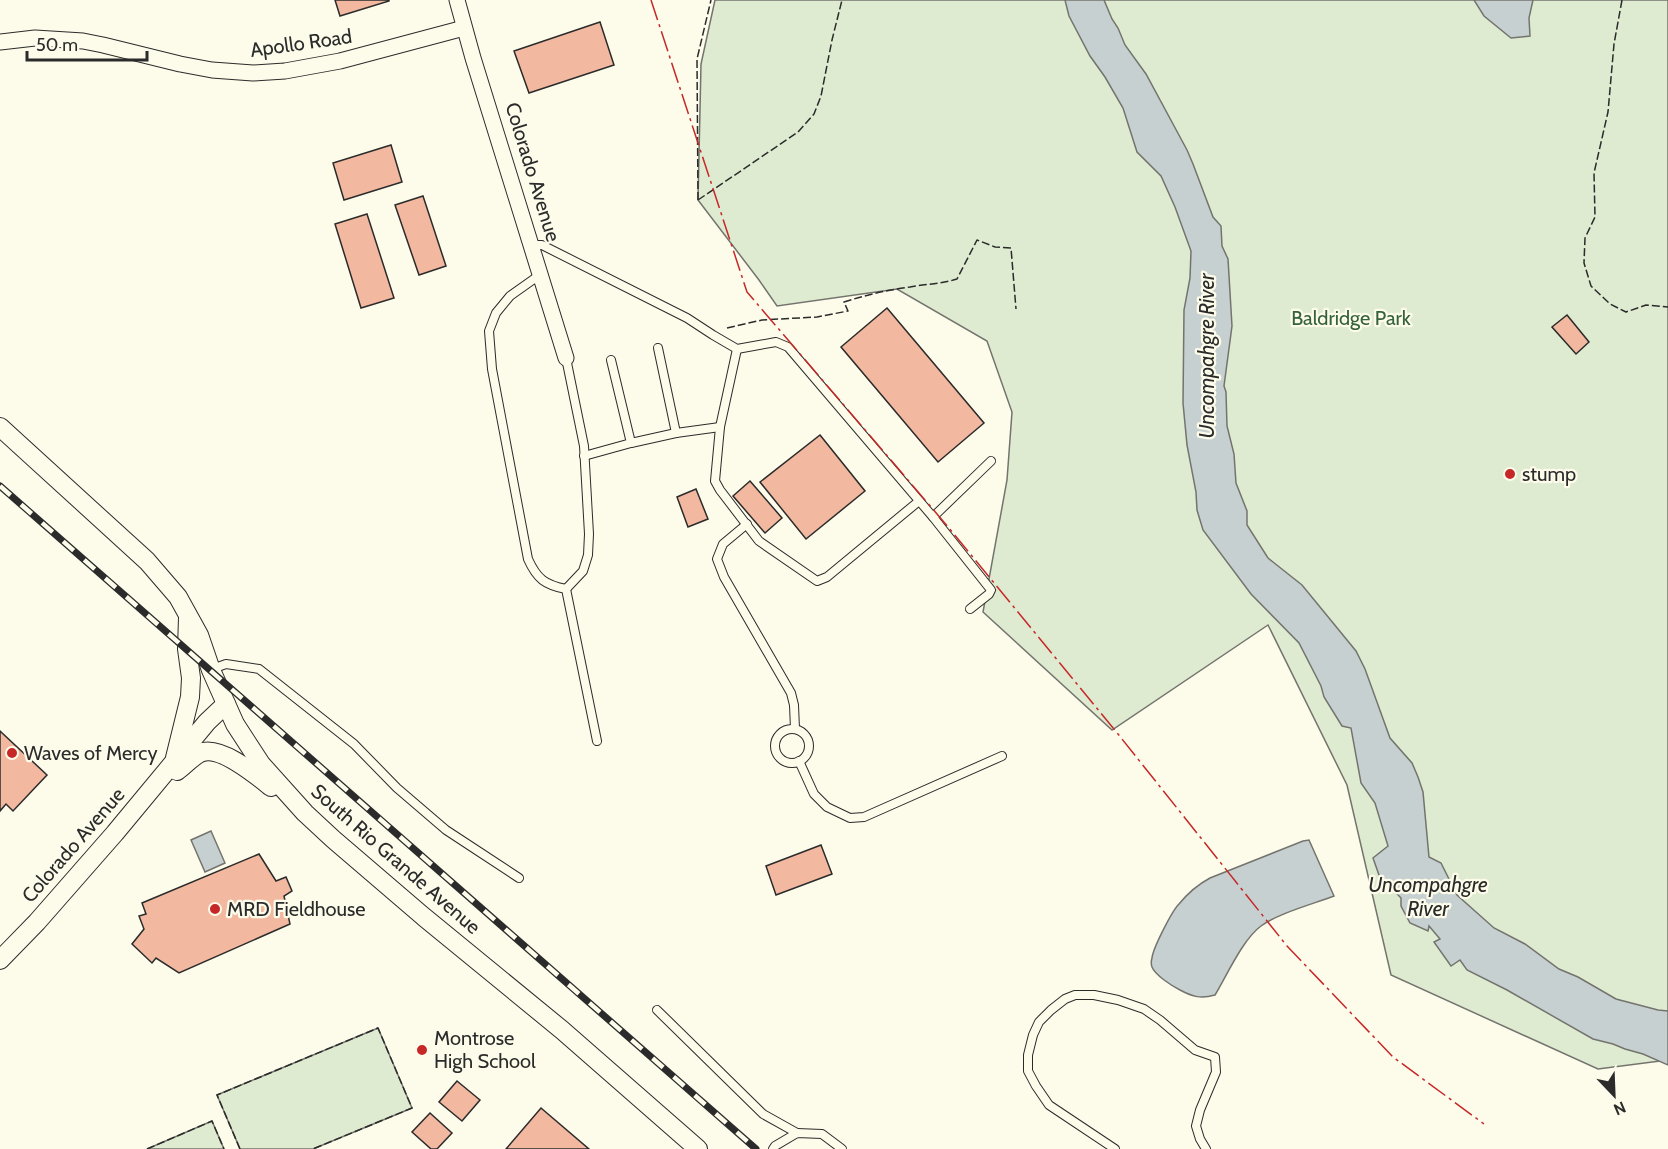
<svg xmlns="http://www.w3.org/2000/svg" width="1668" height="1149" font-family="Cabin,sans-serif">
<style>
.green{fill:#deebd1;stroke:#74746e;stroke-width:1.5}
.water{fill:#c7d0d0;stroke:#74746e;stroke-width:1.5}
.building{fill:#f2b8a0;stroke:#2b2b2b;stroke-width:1.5}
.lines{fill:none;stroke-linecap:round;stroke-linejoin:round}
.service-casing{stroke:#2b2b2b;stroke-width:10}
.minor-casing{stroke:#2b2b2b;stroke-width:17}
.tertiary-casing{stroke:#2b2b2b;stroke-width:20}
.service{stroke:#fdfbea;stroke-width:8}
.minor{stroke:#fdfbea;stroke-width:15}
.tertiary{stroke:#fdfbea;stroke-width:18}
.rail-casing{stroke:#2b2b2b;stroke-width:7}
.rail{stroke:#fdfbea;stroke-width:4.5;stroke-dasharray:14;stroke-linecap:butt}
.fence{stroke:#2b2b2b;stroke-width:1.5;stroke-dasharray:8 3;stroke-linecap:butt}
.power{stroke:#c62828;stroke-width:1.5;stroke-dasharray:21 4.5 3 4.5;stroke-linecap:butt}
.poi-dot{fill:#c62828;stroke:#fdfbea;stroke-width:2}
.labels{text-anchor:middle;stroke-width:4.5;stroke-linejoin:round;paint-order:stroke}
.street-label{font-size:20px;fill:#2b2b2b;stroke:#fdfbea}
.park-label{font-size:20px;fill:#34623c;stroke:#fdfbea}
.poi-label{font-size:20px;fill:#2b2b2b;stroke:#fdfbea;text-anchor:start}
.water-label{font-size:21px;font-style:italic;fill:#2b2b2b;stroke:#fdfbea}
</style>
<rect width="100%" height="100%" fill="#fdfbea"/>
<!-- green -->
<g class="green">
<polygon points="715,0 1668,0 1668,1060 1598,1069 1391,975 1347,785 1268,625 1112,730 983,612 1007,480 1012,412 987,341 897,289 777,306 759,280 698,200 701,64"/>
<polygon points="378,1028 412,1108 313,1149 240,1149 217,1095"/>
<polygon points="212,1121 224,1149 147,1149"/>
</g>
<!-- water -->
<g class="water">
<polygon points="1065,0 1104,0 1112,19 1118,28 1125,45 1146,74 1187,150 1193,164 1213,217 1221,226 1222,246 1228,259 1232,326 1224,386 1226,392 1227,426 1234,454 1236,483 1247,511 1247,525 1268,558 1302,585 1356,651 1365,669 1390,738 1412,763 1418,777 1423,792 1429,857 1441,863 1457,895 1494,928 1525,944 1559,969 1578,977 1616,999 1658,1010 1668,1011 1668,1065 1643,1054 1625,1049 1613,1044 1593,1039 1507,990 1467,970 1460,960 1451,966 1434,942 1440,939 1429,926 1428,931 1410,923 1401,906 1401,898 1379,875 1373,858 1388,846 1375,803 1361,783 1351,728 1342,726 1324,697 1321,686 1299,643 1251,594 1203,530 1197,510 1196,492 1187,445 1183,403 1184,310 1190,278 1191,251 1175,207 1161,176 1137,152 1123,108 1105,77 1090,56 1069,16"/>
<polygon points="1474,0 1533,0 1529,18 1530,36 1511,38 1484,16"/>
<polygon points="211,831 225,863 205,872 191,840"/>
<path d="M1309 840 1334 896C1313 904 1279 913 1261 926 1243 939 1227 975 1215 995 1201 999 1193 997 1180 990 1172 986 1155 975 1152 967 1151 964 1151 961 1152 958 1153 948 1172 911 1179 904 1188 893 1197 885 1210 878L1303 841Z"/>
</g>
<!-- building -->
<g class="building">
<polygon points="335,0 389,0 389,1 340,16"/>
<polygon points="600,22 614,65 529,93 514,51"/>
<polygon points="391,145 402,182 344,200 333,163"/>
<polygon points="423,196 446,266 419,275 395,205"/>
<polygon points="367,214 394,298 361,308 335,224"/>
<polygon points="887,308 984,423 938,462 841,347"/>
<polygon points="1567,315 1589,342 1576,354 1552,327"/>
<polygon points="820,435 865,491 806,539 760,482"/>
<polygon points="750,481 782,518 765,533 733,496"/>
<polygon points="696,489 708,519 688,527 677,497"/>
<polygon points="0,731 47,775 13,811 6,804 0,811"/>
<polygon points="821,845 832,874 776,895 766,866"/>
<polygon points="259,854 276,881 286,877 292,891 284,896 290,924 179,973 156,958 152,963 132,944 144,929 139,916 146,914 142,903"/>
<polygon points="457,1081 480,1100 462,1121 439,1102"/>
<polygon points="541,1108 589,1149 506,1149"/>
<polygon points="430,1113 452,1133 437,1149 431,1149 412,1132"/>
</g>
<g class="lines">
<defs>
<g id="service">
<polyline points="532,245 542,245 687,318 713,335 737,349 776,342 788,347 933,517 991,461"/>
<path d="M541 274 510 296 496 313 489 331 492 369 528 559C537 579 545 585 566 589L597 741"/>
<polyline points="658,348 676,433"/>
<polyline points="737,349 720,427 715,481 720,490 759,541 817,581 827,577 919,501"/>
<polyline points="611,360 631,443 676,433 720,427"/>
<polyline points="584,456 631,443"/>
<polyline points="933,517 991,590 989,594 970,609"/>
<polyline points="747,524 723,544 717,559 724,577 791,693 794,705 795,729"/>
<polyline points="566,589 583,571 588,555 589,534 584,446 566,358"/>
<polyline points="212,669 226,664 259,669 354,744 397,788 446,830 519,878"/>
<circle cx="792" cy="746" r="17"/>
<polyline points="799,761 814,794 827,807 850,818 864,817 1002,756"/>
<polyline points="657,1010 763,1114 797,1133"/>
<polyline points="773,1149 775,1146 797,1133 822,1134 842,1149"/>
<polyline points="1115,1149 1049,1105 1036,1086 1028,1071 1028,1055 1033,1035 1039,1022 1051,1010 1065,999 1075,995 1094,995 1118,1000 1144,1009 1160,1020 1195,1050 1215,1057 1216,1072 1200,1110 1196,1126 1200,1139 1206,1149"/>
</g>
<g id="minor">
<polyline points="457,0 473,58 566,358"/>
<polyline points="0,42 35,38 83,41 103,45 180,64 212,70 253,73 285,71 340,61 464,28"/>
</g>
<g id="tertiary">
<polyline points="0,427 147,561 178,597 199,635 211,670 235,724 261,764 305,813 333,839 424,917 562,1030 698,1149"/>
<polyline points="175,758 190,697 191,678 187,649 188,617"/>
<path d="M177 771C184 766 192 757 200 753 219 744 256 775 271 787"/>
<polyline points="0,960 37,922 115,833 207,722 226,704"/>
</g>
</defs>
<!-- service casing -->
<use href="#service" class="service-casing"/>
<!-- minor casing -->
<use href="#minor" class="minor-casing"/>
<!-- tertiary casing -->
<use href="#tertiary" class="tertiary-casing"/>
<!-- service -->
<use href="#service" class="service"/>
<!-- minor -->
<use href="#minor" class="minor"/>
<!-- tertiary -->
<use href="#tertiary" class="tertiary"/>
<defs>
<polyline id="rail" points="0,486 756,1149"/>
</defs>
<!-- rail casing -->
<use href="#rail" class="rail-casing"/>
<!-- rail -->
<use href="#rail" class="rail"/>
<!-- fence -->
<g class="fence">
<polyline points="1622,0 1614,44 1608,112 1594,173 1595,217 1585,238 1584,263 1591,286 1610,304 1626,312 1646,305 1668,307"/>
<polyline points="698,200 798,132 814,114 821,96 832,40 842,0"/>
<polyline points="698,200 697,59 711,0"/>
<path d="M727 328 762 320 817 317 848 311 844 302C866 295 887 290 910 287 926 284 941 284 957 279L977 240 995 247 1011 248 1016 309"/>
<polyline points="147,1149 212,1121 224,1149"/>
<polyline points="240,1149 217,1095 378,1028 412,1108 313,1149"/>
</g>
<!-- power -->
<polyline class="power" points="651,0 747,292 949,528 1118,734 1287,946 1393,1057 1484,1124"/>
</g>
<!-- markers -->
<g class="poi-dot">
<circle cx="1510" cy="474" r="6"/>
<circle cx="12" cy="753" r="6"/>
<circle cx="215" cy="909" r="6"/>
<circle cx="422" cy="1050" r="6"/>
</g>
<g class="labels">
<!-- street labels -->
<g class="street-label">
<text transform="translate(301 43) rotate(-8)" y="7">Apollo Road</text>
<text transform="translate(533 172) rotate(73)" y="7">Colorado Avenue</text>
<text transform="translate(73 845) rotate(-49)" y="7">Colorado Avenue</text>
<text transform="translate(396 859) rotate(41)" y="7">South Rio Grande Avenue</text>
</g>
<!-- park labels -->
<g class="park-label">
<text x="1351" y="325">Baldridge Park</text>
</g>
<!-- poi labels -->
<g class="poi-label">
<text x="1522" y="481">stump</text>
<text x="24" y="760">Waves of Mercy</text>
<text x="227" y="916">MRD Fieldhouse</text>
<text x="434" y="1045">Montrose<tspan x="434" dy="23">High School</tspan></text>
</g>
<!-- water labels -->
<g class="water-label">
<text transform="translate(1207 356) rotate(-90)" y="7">Uncompahgre River</text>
<text x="1428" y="892">Uncompahgre<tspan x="1428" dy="24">River</tspan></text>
</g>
</g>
<!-- north arrow -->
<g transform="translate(1614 1095) rotate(157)" stroke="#fdfbea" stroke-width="4.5" paint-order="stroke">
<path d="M0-4.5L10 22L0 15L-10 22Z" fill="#2b2b2b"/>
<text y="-9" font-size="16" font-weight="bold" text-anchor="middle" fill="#2b2b2b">N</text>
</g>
<!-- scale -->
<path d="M27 51v9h120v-9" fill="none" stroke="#2b2b2b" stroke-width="3"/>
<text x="36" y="51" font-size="18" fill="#2b2b2b" stroke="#fdfbea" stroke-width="4.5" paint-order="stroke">50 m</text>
</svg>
